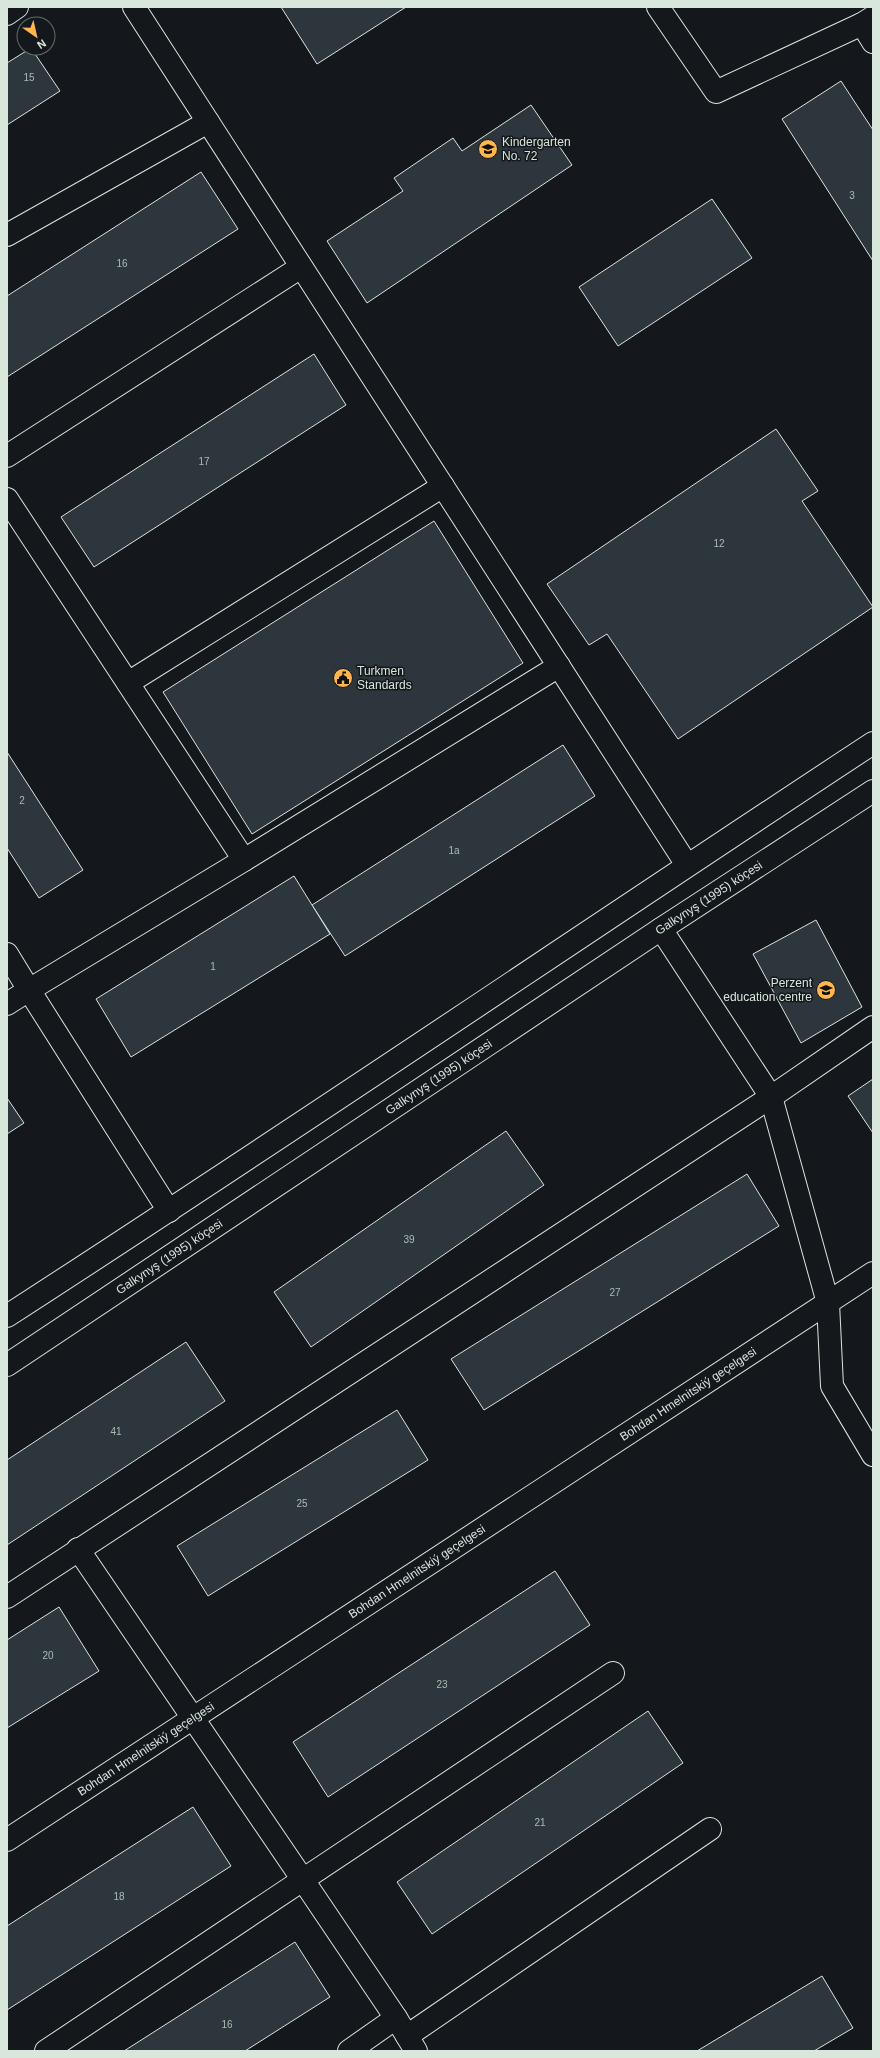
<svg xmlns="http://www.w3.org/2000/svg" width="880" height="2058" font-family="Arial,sans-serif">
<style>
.building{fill:#2c363c;stroke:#d8e6dc}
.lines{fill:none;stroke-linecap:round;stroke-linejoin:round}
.minor-casing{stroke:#d8e6dc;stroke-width:24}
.major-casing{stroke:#d8e6dc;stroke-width:24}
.minor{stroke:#14181c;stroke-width:22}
.major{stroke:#14181c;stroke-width:22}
.labels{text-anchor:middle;stroke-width:3;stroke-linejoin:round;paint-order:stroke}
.number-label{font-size:10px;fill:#adbab4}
.poi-label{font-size:12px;fill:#d8e6dc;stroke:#14181c;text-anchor:start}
.street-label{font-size:12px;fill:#d8e6dc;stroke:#14181c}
</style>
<rect width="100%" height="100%" fill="#14181c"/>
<!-- building -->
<g class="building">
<polygon points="281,7 406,7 317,64"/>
<polygon points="31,48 60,91 7,125 7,63"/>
<polygon points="841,81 873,130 873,261 782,119"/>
<polygon points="531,105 572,165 367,303 327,241 403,191 394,178 453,138 462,151"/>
<polygon points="201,172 238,229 7,377 7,296"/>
<polygon points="712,199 752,258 618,346 579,287"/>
<polygon points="314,354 346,405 94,567 61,517"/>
<polygon points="776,429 818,491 802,501 873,607 678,739 607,634 589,645 547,584"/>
<polygon points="434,521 523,663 252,834 163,692"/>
<polygon points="563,745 595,796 345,956 312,905"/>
<polygon points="7,752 83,870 39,898 7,848"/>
<polygon points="294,876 330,934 131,1057 96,999"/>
<polygon points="816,920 862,1007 801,1043 753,954"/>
<polygon points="873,1079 873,1133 848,1096"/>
<polygon points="7,1098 24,1123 7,1134"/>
<polygon points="506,1131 544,1185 311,1347 274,1292"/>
<polygon points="747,1174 779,1226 484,1410 451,1359"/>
<polygon points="186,1342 225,1401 7,1545 7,1460"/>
<polygon points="397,1410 428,1460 208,1596 177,1546"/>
<polygon points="555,1571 590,1625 328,1797 293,1742"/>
<polygon points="59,1607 99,1671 7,1728 7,1640"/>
<polygon points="648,1711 683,1763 432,1934 397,1882"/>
<polygon points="193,1807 231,1866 7,2010 7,1926"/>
<polygon points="295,1942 330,1997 245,2051 124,2051"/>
<polygon points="822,1976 853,2028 814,2051 697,2051"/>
</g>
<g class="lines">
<defs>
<g id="minor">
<polyline points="134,7 687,865"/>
<polyline points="658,7 716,92 862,24 873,17"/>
<polyline points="7,14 17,7"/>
<polyline points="862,24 873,42"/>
<polyline points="7,235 208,122"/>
<polyline points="7,456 301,267"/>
<polyline points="7,499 244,860 29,990 7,954"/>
<polyline points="128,683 443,486"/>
<polyline points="244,860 559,666"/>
<polyline points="661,929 771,1097 828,1303 832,1386 873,1455"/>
<polyline points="7,1004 29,990 169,1211"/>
<polyline points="78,1549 303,1880 396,2018 416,2051"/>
<polyline points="7,1597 771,1097 873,1027"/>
<path id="s1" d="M7 1840 873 1273"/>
<polyline points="407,2036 710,1829"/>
<polyline points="46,2051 613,1673"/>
<polyline points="349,2051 396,2018"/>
</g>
<g id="major">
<path d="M7 1316C298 1128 584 933 873 743"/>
<path id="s2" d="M7 1365 661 929 873 791"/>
</g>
</defs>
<!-- minor casing -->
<use href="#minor" class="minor-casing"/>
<!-- major casing -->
<use href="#major" class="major-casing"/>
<!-- minor -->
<use href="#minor" class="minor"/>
<!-- major -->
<use href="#major" class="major"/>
</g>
<!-- icons -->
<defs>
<symbol id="school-disc" viewBox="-11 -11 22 22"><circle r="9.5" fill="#ffb74d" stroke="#14181c"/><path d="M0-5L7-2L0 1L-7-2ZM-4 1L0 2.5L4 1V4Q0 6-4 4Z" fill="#111"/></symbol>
<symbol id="civic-disc" viewBox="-11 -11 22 22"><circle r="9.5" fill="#ffb74d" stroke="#14181c"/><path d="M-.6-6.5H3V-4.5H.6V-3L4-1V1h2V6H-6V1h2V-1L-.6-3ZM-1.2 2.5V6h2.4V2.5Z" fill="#111"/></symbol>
</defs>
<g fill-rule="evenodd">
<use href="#school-disc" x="477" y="138" width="22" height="22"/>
<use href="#civic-disc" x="332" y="667" width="22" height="22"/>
<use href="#school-disc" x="815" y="979" width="22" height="22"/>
</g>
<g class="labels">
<!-- number labels -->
<g class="number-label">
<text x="29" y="81">15</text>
<text x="852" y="199">3</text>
<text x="122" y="267">16</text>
<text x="204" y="465">17</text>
<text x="719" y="547">12</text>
<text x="22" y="804">2</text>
<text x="454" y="854">1а</text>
<text x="213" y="970">1</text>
<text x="409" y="1243">39</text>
<text x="615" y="1296">27</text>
<text x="116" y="1435">41</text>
<text x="302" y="1507">25</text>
<text x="48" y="1659">20</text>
<text x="442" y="1688">23</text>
<text x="540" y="1826">21</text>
<text x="119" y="1900">18</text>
<text x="227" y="2028">16</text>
</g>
<!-- poi labels -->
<g class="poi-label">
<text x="502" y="146">Kindergarten<tspan x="502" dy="14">No. 72</tspan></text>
<text x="357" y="675">Turkmen<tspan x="357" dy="14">Standards</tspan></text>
<text x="812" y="987" text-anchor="end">Perzent<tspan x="812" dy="14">education centre</tspan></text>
</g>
<!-- street labels -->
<g class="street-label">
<text dy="4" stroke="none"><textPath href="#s2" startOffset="843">Galkynyş (1995) köçesi</textPath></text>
<text dy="4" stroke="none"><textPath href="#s2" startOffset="519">Galkynyş (1995) köçesi</textPath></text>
<text dy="4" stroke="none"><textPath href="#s2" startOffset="195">Galkynyş (1995) köçesi</textPath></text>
<text dy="4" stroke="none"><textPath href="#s1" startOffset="814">Bohdan Hmelnitskiý geçelgesi</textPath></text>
<text dy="4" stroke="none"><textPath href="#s1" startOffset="490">Bohdan Hmelnitskiý geçelgesi</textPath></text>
<text dy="4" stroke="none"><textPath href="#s1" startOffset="166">Bohdan Hmelnitskiý geçelgesi</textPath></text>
</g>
</g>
<!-- border -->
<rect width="880" height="2058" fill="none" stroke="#d8e6dc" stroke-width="16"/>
<!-- north arrow -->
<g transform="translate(36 36) rotate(146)"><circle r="19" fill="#14181c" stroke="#626a69"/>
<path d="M0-3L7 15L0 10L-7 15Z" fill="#ffb74d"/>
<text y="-6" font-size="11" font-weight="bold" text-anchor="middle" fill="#d8e6dc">N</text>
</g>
</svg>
